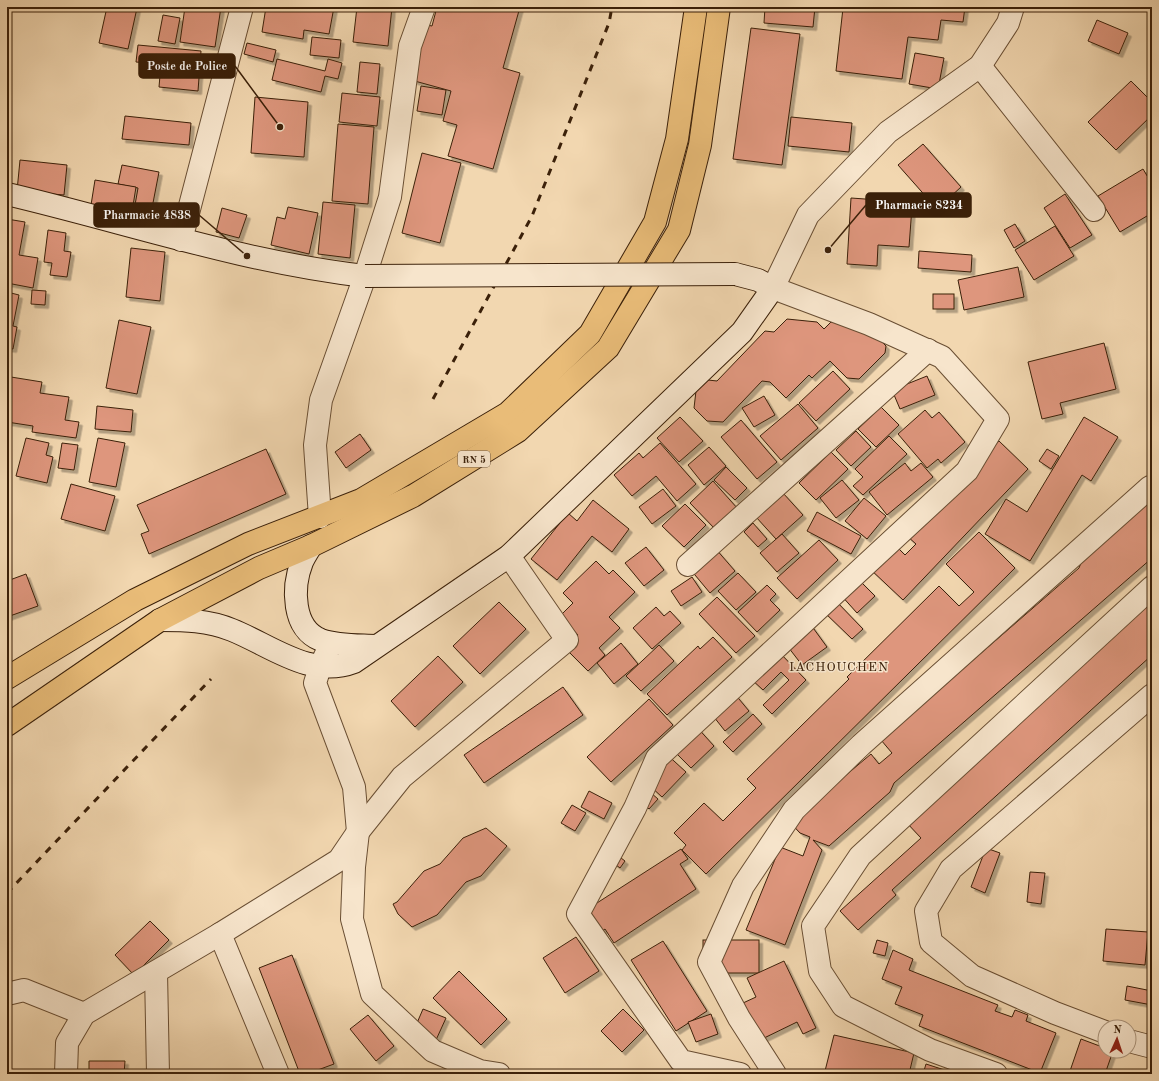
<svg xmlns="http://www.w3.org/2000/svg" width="1159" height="1081" font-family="'Old Standard TT',serif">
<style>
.building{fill:#de967d;stroke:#3b2009;filter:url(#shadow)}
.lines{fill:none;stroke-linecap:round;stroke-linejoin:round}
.street-casing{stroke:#694e33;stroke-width:24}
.secondary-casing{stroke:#3b2009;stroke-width:24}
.highway-casing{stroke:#3b2009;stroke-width:24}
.street{stroke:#f7e5cc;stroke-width:22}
.secondary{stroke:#f7e5cc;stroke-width:22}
.highway{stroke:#e9bc78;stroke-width:22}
.rail{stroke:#3b2009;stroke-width:3;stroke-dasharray:7 7;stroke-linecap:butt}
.secondary-bridge-casing{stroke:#3b2009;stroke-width:24;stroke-linecap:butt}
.secondary-bridge{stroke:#f7e5cc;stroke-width:22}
.labels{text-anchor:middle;stroke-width:3;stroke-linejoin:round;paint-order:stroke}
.shield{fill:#f7e5cc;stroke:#735b44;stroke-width:1}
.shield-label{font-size:10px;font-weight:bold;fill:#3b2009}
.quarter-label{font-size:13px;letter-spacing:1px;fill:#3b2009;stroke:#f7e5cc}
.leader{fill:none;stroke:#3b2009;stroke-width:1.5}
.callout-dot{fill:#3b2009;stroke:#f7e5cc;stroke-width:1.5}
.callout{fill:#3b2009;stroke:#3b2009;stroke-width:1.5}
.callout-label{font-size:12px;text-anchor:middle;font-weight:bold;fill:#fff}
</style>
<defs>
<filter id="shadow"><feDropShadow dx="3.5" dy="3.5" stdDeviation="0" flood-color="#0004"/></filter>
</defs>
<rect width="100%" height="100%" fill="#f2d7b0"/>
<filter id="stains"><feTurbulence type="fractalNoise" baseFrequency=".005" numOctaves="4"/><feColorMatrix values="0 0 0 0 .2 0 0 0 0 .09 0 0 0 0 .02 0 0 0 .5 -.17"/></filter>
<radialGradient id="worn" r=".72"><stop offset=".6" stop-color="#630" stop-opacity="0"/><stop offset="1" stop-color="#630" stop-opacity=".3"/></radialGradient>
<!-- building -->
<g class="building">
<polygon points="107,7 137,8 128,49 99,43"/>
<polygon points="185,7 221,7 215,47 180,42"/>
<polygon points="266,7 334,7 329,34 304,30 303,39 262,32"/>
<polygon points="357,7 392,7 388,46 353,42"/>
<polygon points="437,7 520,7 503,68 520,73 493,169 448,156 457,125 443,121 451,91 411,80 427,25 432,26"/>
<polygon points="765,7 815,7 813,27 764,23"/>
<polygon points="965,7 963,22 941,20 938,40 908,37 902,79 836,71 843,8 836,7"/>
<polygon points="163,15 180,18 175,44 158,41"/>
<polygon points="1097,20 1128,33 1119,54 1088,41"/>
<polygon points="751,28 800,34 782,165 733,159"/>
<polygon points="312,37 341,40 339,58 310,55"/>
<polygon points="247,43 276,50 273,62 244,54"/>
<polygon points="138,45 201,51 198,91 159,87 161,64 136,62"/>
<polygon points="915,53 944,58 938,89 909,84"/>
<polygon points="277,59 325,71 328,59 342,63 338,79 325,76 321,92 272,80"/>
<polygon points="360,62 380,64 377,94 357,92"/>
<polygon points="1131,81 1152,102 1152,115 1116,150 1088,122"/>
<polygon points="421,86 446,90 442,115 417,111"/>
<polygon points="342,93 380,97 377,126 339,122"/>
<polygon points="255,97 308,102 304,157 251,153"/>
<polygon points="125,116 191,123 189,145 122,139"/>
<polygon points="791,117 852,123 849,152 788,146"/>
<polygon points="338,124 374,127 368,204 332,201"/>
<polygon points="923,144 961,187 937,209 898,165"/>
<polygon points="422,153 461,163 440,243 402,233"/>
<polygon points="20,160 67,165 64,195 17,191"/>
<polygon points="122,165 159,172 152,208 135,205 138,188 118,184"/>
<polygon points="1143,169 1152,184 1152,213 1120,232 1098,196"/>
<polygon points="95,180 136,187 132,212 91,205"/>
<polygon points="1065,194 1092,235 1070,248 1044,208"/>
<polygon points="851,198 879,200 879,205 912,207 909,247 878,245 877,266 847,264"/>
<polygon points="323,202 355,205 350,258 318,254"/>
<polygon points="288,207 318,213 309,254 271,245 277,217 285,219"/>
<polygon points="222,208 247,215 239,238 216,232"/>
<polygon points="7,219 25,222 19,255 38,258 33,288 7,283"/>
<polygon points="1015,224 1025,241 1014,248 1004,230"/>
<polygon points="1055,226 1074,256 1034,280 1015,250"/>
<polygon points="48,230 66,233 64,251 71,252 67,277 50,275 52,263 44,262"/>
<polygon points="131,248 165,252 160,301 126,297"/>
<polygon points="919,251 972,255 971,272 918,268"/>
<polygon points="1018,267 1024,297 964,310 958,280"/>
<polygon points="32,290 46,291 45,305 31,304"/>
<polygon points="7,292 19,295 13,326 17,327 13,349 7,348"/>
<rect x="933" y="294" width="21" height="15"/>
<polygon points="787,319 817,322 824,329 831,322 866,326 886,346 885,353 859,379 847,378 830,361 812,378 809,375 786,398 770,382 762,381 723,422 707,421 694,408 696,391 708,380 717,381 765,331 774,332"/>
<polygon points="119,320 151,327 137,394 106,388"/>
<polygon points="1104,343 1116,389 1060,403 1063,414 1042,419 1028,362"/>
<polygon points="833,371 850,389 816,421 799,403"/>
<polygon points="927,376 935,395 900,409 892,390"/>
<polygon points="11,377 42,382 40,393 69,397 65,420 79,422 76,438 32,432 33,426 7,422 7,405"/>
<polygon points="764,396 775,415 754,427 742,408"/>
<polygon points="798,404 818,428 781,460 760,436"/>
<polygon points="97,406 133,410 131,432 95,429"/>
<polygon points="881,407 899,425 876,447 858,429"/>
<polygon points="925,410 932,418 939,412 965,442 941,463 938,459 927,468 898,434"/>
<polygon points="680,417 703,441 679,462 657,438"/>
<polygon points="1084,417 1118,437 1091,481 1082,475 1030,561 985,534 1006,499 1027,512"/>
<polygon points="741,420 777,462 757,479 721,437"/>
<polygon points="856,431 871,447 851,466 836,450"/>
<polygon points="360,434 371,450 346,468 335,452"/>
<polygon points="889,436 907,454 863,495 853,486 863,477 855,469"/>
<polygon points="26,438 49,443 46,455 53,457 47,483 16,476"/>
<polygon points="98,438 125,443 116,487 89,482"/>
<polygon points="999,441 1028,469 903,600 869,568 893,543 905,555 916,544 907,536"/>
<polygon points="62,443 78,445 74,470 58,468"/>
<polygon points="660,443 696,484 677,501 656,476 632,496 614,475 639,453 643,458"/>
<polygon points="709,447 726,466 704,485 688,465"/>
<polygon points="266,449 286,494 149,554 141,534 149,531 137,505"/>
<polygon points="1047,449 1059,456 1051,469 1039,461"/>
<polygon points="831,452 848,469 816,500 799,483"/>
<polygon points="905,463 911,471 921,463 933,477 887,515 869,492"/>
<polygon points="726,467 747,488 735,500 714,480"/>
<polygon points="1152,478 1152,558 894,783 890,792 829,846 813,840 822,850 785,945 746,930 780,847 803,856 810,837 800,833 787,819 833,786 871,754 879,764 892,753 881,740 1079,568 1085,553"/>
<polygon points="842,480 859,500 836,518 820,498"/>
<polygon points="713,481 738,509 716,530 690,503"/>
<polygon points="71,484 115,496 105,531 61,519"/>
<polygon points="663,489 676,506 652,524 639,507"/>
<polygon points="783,493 803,515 776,539 756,517"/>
<polygon points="864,498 886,516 867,539 845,521"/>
<polygon points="593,500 629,529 612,552 592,536 557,580 531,559 568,513 577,521"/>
<polygon points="685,504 706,525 684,547 662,526"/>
<polygon points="817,512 861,536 851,554 807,531"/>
<polygon points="753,523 767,539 758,547 744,532"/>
<polygon points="979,532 1015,568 706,874 682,850 686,845 674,833 704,803 723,821 756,788 747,779 849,679 847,677 939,586 959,606 974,592 946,564"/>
<polygon points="782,534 799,553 777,572 760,553"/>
<polygon points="819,540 838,560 797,599 777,578"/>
<polygon points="646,547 664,570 644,586 625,563"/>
<polygon points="715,548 735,571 710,593 690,569"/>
<polygon points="596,561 609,574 613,570 635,592 609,617 620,628 599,648 605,655 588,671 565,648 578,635 560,616 573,603 563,593"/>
<polygon points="738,573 756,592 736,610 718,591"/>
<polygon points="26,574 38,606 7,617 7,581"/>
<polygon points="692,577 702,592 681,606 671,591"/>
<polygon points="857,578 875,596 857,613 840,594"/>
<polygon points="767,585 776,594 770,600 780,610 757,632 738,612"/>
<polygon points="717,597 755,636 736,653 699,614"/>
<polygon points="834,599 863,629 852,639 822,610"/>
<polygon points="1152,600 1152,655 892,890 896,895 858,930 840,911 921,838 906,822"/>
<polygon points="499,602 526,629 480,674 453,646"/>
<polygon points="656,607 664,616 670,611 681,623 652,649 633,628"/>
<polygon points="811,625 827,647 802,665 785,643"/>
<polygon points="713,637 732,657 667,715 647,694 698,646 700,649"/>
<polygon points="621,643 638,664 614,684 597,663"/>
<polygon points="659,645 674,661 641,691 626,676"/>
<polygon points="778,651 806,680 772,714 763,705 789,680 781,672 763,690 750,678"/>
<polygon points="438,656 463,682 415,727 391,701"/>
<polygon points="563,687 583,715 484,783 464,755"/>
<polygon points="734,693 749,711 725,731 710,712"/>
<polygon points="649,699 673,725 611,782 587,757"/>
<polygon points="753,714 762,724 733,752 723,742"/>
<polygon points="695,725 714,746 691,768 671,748"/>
<polygon points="663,751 686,772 662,797 649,785"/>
<polygon points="644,787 658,799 649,809 636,796"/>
<polygon points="589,791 612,803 604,819 581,807"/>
<polygon points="572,805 586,813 575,831 561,823"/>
<polygon points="486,828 507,846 481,876 466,882 437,915 412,927 398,914 393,904 397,902 424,871 440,864 463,838"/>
<polygon points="986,848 1000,853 985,893 971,887"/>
<polygon points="681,849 688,859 680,864 696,889 614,943 605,929 601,932 586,910"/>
<polygon points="613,852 625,861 620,868 607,858"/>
<polygon points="1030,872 1045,873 1041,904 1027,902"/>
<polygon points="150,921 169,940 134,975 115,955"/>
<polygon points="1106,929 1148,932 1145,965 1103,961"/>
<polygon points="576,937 599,971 565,993 543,958"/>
<rect x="703" y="940" width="56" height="33"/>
<polygon points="877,940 888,943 885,956 873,953"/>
<polygon points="663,941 707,1011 676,1031 631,960"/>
<polygon points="893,950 913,959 909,970 998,1005 995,1011 1012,1017 1015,1010 1028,1015 1026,1021 1056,1033 1040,1073 919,1026 923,1015 895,1004 902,987 882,979"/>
<polygon points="292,955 334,1064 307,1074 300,1074 259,968"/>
<polygon points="784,961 816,1028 803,1034 797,1022 760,1040 743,1003 756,997 747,978"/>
<polygon points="459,971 507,1019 481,1045 433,998"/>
<polygon points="1127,986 1152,991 1152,1005 1125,1000"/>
<polygon points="423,1009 446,1018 436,1040 414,1030"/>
<polygon points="623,1009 644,1030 622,1052 601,1031"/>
<polygon points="711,1014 718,1034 696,1042 688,1022"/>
<polygon points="368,1015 394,1046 376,1061 350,1029"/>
<polygon points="834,1035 914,1053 909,1074 838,1074 825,1071"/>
<polygon points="1081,1039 1105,1048 1105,1051 1113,1051 1105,1074 1078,1074 1070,1071"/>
<polygon points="89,1061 125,1061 124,1074 89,1074"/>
<polygon points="926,1064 957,1074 923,1074"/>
</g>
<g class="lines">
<defs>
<g id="street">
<polyline points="980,66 1094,210"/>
<polyline points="181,240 242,7"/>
<polyline points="320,517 315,445 321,400 365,276 390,197 410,46 424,7"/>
<polyline points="688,565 928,350"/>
<polyline points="331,643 320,667 315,683 354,787 358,832 354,867 352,919 372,994 433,1051 480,1071 499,1074"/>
<polyline points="220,934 278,1074"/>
<polyline points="156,972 158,1074"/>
<polyline points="7,994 24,990 84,1014"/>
<polyline points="1105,1032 1055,1013 972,976 931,942 926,911 951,869 1152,695"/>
<polyline points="1129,1041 1152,1047"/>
<polyline points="66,1074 67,1043 84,1014 220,934 339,860 358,832 402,777 567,640 509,556"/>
<polyline points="740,1074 681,1061 578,914 635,808 657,758 967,471 998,419 942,357 869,324 773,288 808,215 888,132 980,66 1008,23 1013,7"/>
<polyline points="775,1074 739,1018 709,962 743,886 794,810 861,745 1150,487"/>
<polyline points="996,1074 930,1050 843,1006 820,971 813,926 860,856 1152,587"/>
</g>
<g id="secondary">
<path d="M7 194C126 222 242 262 365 276"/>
<path d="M311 546C308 551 304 557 302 562 292 587 292 629 321 640 338 646 359 645 376 646"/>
<path d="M160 620C184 620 208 620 232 630 270 645 310 679 354 662L509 556 742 332 773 288 758 280 735 274"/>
</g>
<g id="highway">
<polyline points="7,678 135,600 248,544 361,500 508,413 590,334 655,222 677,139 696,7"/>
<polyline points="7,725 160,620 259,568 311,546 413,496 518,431 608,348 679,230 700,145 719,7"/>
</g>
</defs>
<!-- street casing -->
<use href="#street" class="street-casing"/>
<!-- secondary casing -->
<use href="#secondary" class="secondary-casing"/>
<!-- highway casing -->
<use href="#highway" class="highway-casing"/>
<!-- street -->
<use href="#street" class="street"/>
<!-- secondary -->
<use href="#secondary" class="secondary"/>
<!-- highway -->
<use href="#highway" class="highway"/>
<!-- rail -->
<g class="rail">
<polyline points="433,399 532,216 609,23 612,7"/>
<polyline points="7,893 211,679"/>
</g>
<defs>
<polyline id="secondary-bridge" points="365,276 735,274"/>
</defs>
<!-- secondary-bridge casing -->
<use href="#secondary-bridge" class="secondary-bridge-casing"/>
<!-- secondary-bridge -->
<use href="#secondary-bridge" class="secondary-bridge"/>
</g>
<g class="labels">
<!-- shield labels -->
<rect class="shield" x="458" y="451" width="32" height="16" rx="3"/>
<g class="shield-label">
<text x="474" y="463">RN 5</text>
</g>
<!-- quarter labels -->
<g class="quarter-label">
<text x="839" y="671">IACHOUCHEN</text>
</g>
</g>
<!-- callouts -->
<path class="leader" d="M280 127L235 66M828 250L866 205M247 256L199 215"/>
<g class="callout-dot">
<circle cx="280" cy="127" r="4"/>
<circle cx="828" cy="250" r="4"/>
<circle cx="247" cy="256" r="4"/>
</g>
<g class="callout">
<rect x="139" y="54" width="96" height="24" rx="4"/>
<rect x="866" y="193" width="105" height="24" rx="4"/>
<rect x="94" y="203" width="105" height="24" rx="4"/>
</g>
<g class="callout-label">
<text x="187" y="70">Poste de Police</text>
<text x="919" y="209">Pharmacie 8234</text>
<text x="147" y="219">Pharmacie 4838</text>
</g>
<!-- margin -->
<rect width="1159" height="1081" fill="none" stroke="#f2d7b0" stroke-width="24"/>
<rect x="8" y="8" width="1143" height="1065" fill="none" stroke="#3b2009" stroke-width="2"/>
<rect x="12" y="12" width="1135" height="1057" fill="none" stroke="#3b2009"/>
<!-- north arrow -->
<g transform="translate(1117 1039) rotate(3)"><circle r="19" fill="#f7e5cc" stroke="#ac967e"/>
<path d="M0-3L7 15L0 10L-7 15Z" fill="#8f2418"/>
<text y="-6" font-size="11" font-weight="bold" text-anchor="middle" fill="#3b2009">N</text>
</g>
<rect width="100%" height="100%" filter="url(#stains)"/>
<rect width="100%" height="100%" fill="url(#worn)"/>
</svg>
